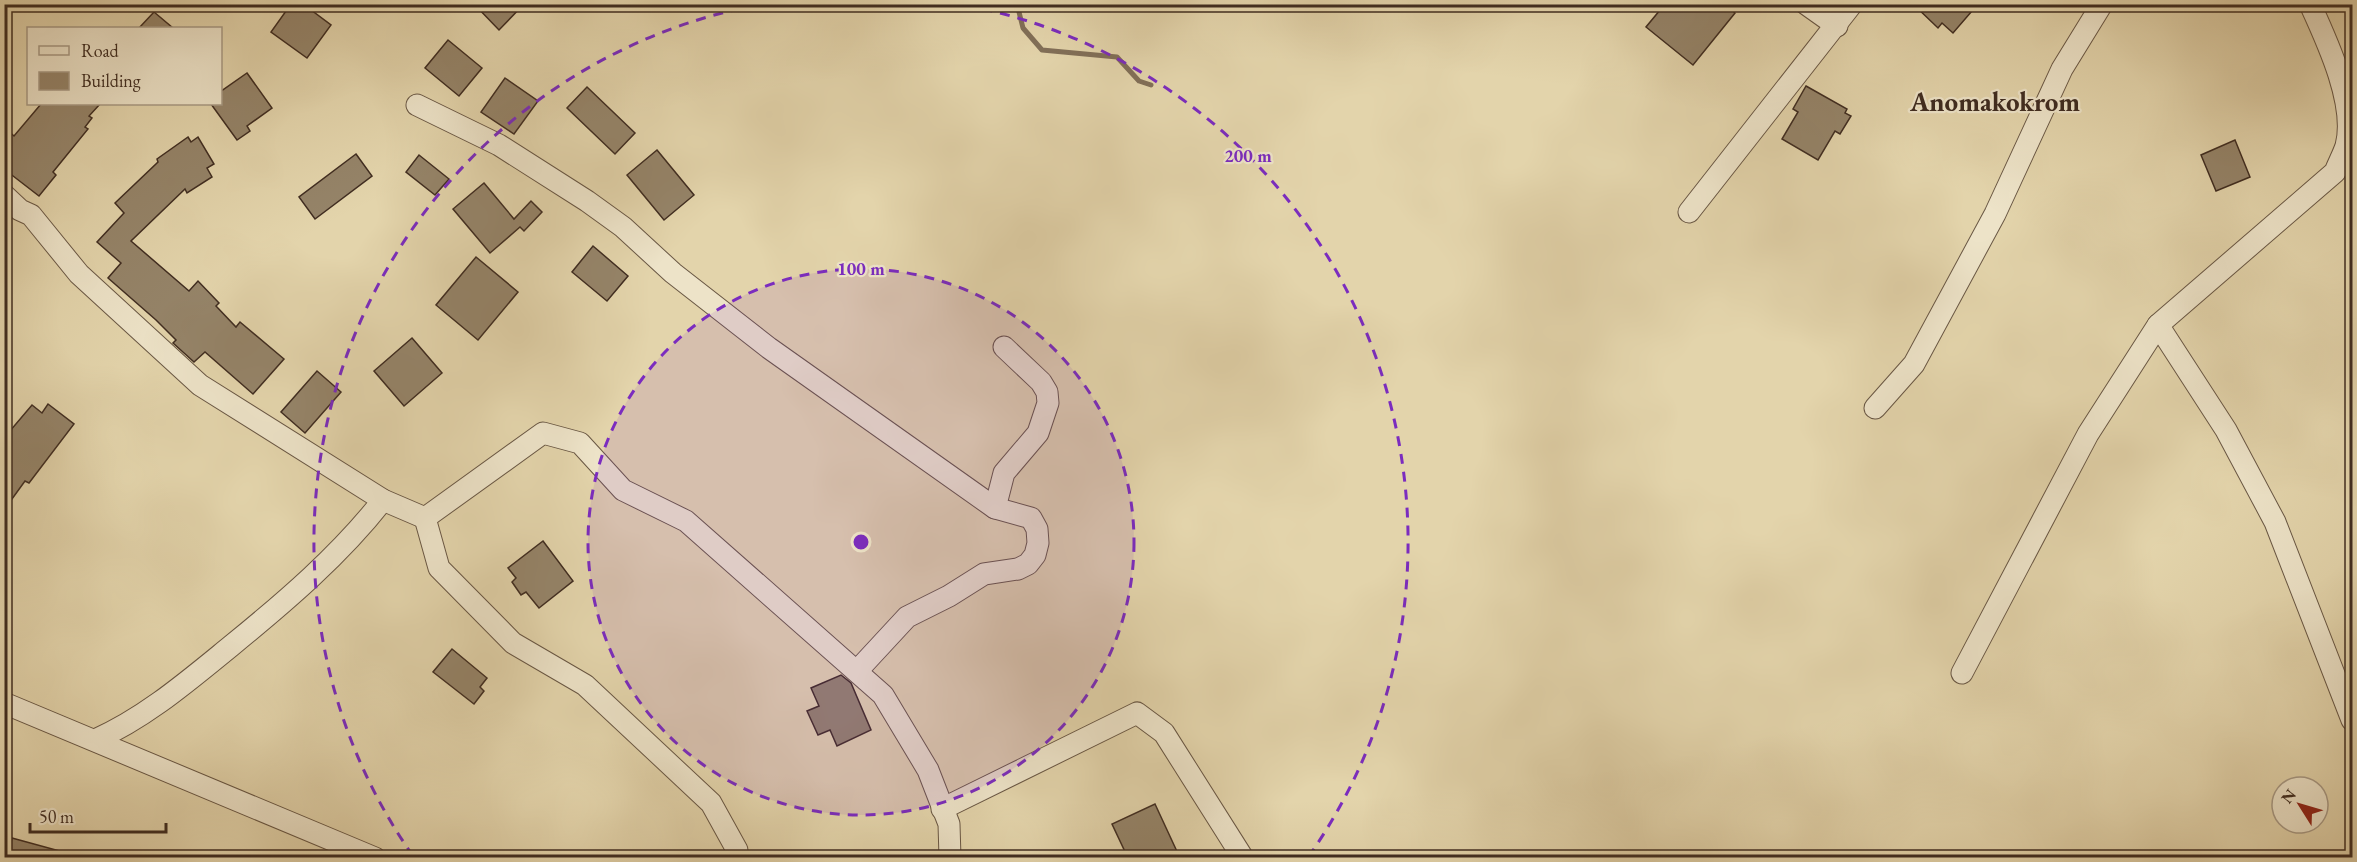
<svg xmlns="http://www.w3.org/2000/svg" width="2357" height="862" font-family="'EB Garamond',serif">
<style>
.lines{fill:none;stroke-linecap:round;stroke-linejoin:round}
.stream{stroke:#816f58;stroke-width:5}
.building{fill:#958469;stroke:#402d21;stroke-width:1.5}
.street-casing{stroke:#695744;stroke-width:23}
.street{stroke:#ede3c8;stroke-width:21}
.rail-casing{stroke:#402d21;stroke-width:7}
.rail{stroke:#ede3c8;stroke-width:4.5;stroke-dasharray:14;stroke-linecap:butt}
.ring{fill:none;stroke:#7b2cbf;stroke-width:3;stroke-dasharray:10 8}
.labels{text-anchor:middle;stroke-width:4.5;stroke-linejoin:round;paint-order:stroke}
.district-label{font-size:27px;font-weight:bold;fill:#402d21;stroke:#ede3c8}
.centre{fill:#7b2cbf;stroke:#ede3c8;stroke-width:3}
.ring-label{font-size:18px;text-anchor:middle;font-weight:bold;fill:#7b2cbf;stroke:#ede3c8;stroke-width:4.5;stroke-linejoin:round;paint-order:stroke}
</style>
<rect width="100%" height="100%" fill="#e3d4ab"/>
<filter id="stains"><feTurbulence type="fractalNoise" baseFrequency=".00333" numOctaves="4"/><feColorMatrix values="0 0 0 0 .2 0 0 0 0 .09 0 0 0 0 .02 0 0 0 .5 -.17"/></filter>
<radialGradient id="worn" r=".72"><stop offset=".6" stop-color="#630" stop-opacity="0"/><stop offset="1" stop-color="#630" stop-opacity=".3"/></radialGradient>
<g class="lines">
<!-- stream -->
<polyline class="stream" points="1021,4 1018,8 1023,28 1042,50 1117,57 1139,81 1151,85"/>
</g>
<!-- building -->
<g class="building">
<polygon points="291,4 303,4 331,25 307,58 271,32"/>
<polygon points="474,4 524,4 499,30"/>
<polygon points="1665,4 1725,4 1735,13 1693,65 1646,27"/>
<polygon points="1913,4 1978,4 1953,33 1942,23 1938,28"/>
<polygon points="154,12 173,28 139,28"/>
<polygon points="448,40 482,68 459,96 425,68"/>
<polygon points="247,73 272,108 247,126 250,131 237,140 211,104 220,104 220,92"/>
<polygon points="505,78 538,101 514,134 481,112"/>
<polygon points="1806,86 1847,109 1845,113 1851,116 1840,134 1835,131 1818,160 1782,139 1798,112 1793,109"/>
<polygon points="587,87 635,133 615,154 567,108"/>
<polygon points="41,104 100,104 89,116 92,118 85,127 88,129 53,172 56,175 39,196 4,169 4,127 14,136"/>
<polygon points="188,137 191,142 198,137 214,164 207,168 212,177 187,193 185,189 131,241 189,291 198,281 219,303 216,306 236,327 240,322 284,359 253,394 205,352 194,362 173,343 176,340 156,320 108,278 121,263 97,242 124,213 115,203 158,162 157,159"/>
<polygon points="2235,140 2250,177 2216,191 2201,155"/>
<polygon points="657,150 694,195 664,220 627,175"/>
<polygon points="356,154 372,176 315,219 299,197"/>
<polygon points="419,155 449,179 435,195 406,172"/>
<polygon points="484,183 514,219 531,201 542,212 524,231 520,227 490,253 453,209"/>
<polygon points="593,246 628,276 607,301 572,272"/>
<polygon points="476,257 518,292 478,340 436,305"/>
<polygon points="412,338 442,373 404,406 374,371"/>
<polygon points="317,371 341,392 305,433 281,412"/>
<polygon points="48,404 74,424 29,483 25,481 4,510 4,438 32,405 42,413"/>
<polygon points="543,541 573,581 539,608 526,592 521,595 512,582 516,578 508,568"/>
<polygon points="452,649 487,678 480,687 484,691 474,704 433,672"/>
<polygon points="841,675 851,683 871,730 837,746 830,730 818,735 807,711 819,706 811,688"/>
<polygon points="1155,804 1180,858 1128,858 1112,824"/>
<polygon points="12,838 67,853 66,858 7,858"/>
</g>
<g class="lines">
<defs>
<g id="street">
<polyline points="1806,4 1837,26"/>
<path d="M2310 4C2327 41 2357 105 2346 146 2343 155 2338 164 2335 172L2158 325 2226 430 2275 522 2352 720"/>
<polyline points="417,105 499,145 587,201 623,227 673,273 769,348 995,508"/>
<polyline points="4,195 20,210 31,215 79,274 200,385 383,500 425,518"/>
<polyline points="1689,212 1852,4"/>
<polyline points="1875,408 1914,364 1995,214 2062,69 2102,4"/>
<polyline points="425,518 543,433 580,443 623,490 686,521 883,695 928,770 949,824 950,858"/>
<polyline points="425,518 439,568 513,643 585,685 711,803 737,850 737,858"/>
<polyline points="857,671 907,617 949,596 984,574 1018,569 1028,564 1035,555 1038,543 1037,529 1031,518 995,508 1004,473 1038,433 1048,403 1047,392 1041,382 1004,347"/>
<polyline points="1962,673 2088,434 2158,325"/>
<polyline points="4,703 375,858"/>
<path d="M95 740C145 718 188 681 231 646 285 602 340 555 383 500"/>
<polyline points="942,809 1137,713 1164,733 1243,858"/>
</g>
</defs>
<!-- street casing -->
<use href="#street" class="street-casing"/>
<!-- street -->
<use href="#street" class="street"/>
<defs>
<polyline id="rail" points="4,16 15,4"/>
</defs>
<!-- rail casing -->
<use href="#rail" class="rail-casing"/>
<!-- rail -->
<use href="#rail" class="rail"/>
</g>
<!-- distance rings -->
<circle cx="861" cy="542" r="273" fill="#7b2cbf" fill-opacity=".12"/>
<g class="ring">
<circle cx="861" cy="542" r="273"/>
<path d="M413 856A547 547 0 0 1 757 5M965 5A547 547 0 0 1 1309 856"/>
</g>
<g class="labels">
<!-- district labels -->
<g class="district-label">
<text x="1995" y="111">Anomakokrom</text>
</g>
</g>
<circle cx="861" cy="542" r="9" class="centre"/>
<g class="ring-label">
<text x="1248" y="162">200 m</text>
<text x="861" y="275">100 m</text>
</g>
<!-- margin -->
<rect width="2357" height="862" fill="none" stroke="#e3d4ab" stroke-width="24"/>
<rect x="6" y="6" width="2345" height="850" fill="none" stroke="#402d21" stroke-width="3"/>
<rect x="12" y="12" width="2333" height="838" fill="none" stroke="#402d21" stroke-width="1.5"/>
<!-- legend -->
<rect x="27" y="27" width="195" height="78" fill="#ede3c8" stroke="#a89a85" stroke-width="1.5"/>
<rect x="39" y="46" width="30" height="9" fill="#ede3c8" stroke="#a89a85" stroke-width="1.5"/>
<text x="81" y="57" font-size="18" fill="#402d21">Road</text>
<rect x="39" y="72" width="30" height="18" fill="#958469" stroke="#a89a85" stroke-width="1.5"/>
<text x="81" y="87" font-size="18" fill="#402d21">Building</text>
<!-- north arrow -->
<g transform="translate(2300 805) rotate(307)"><circle r="28" fill="#ede3c8" stroke="#a89a85" stroke-width="1.5"/>
<path d="M0-4.5L10 22L0 15L-10 22Z" fill="#8f2418"/>
<text y="-9" font-size="16" font-weight="bold" text-anchor="middle" fill="#402d21">N</text>
</g>
<!-- scale -->
<path d="M30 823v9h136v-9" fill="none" stroke="#402d21" stroke-width="3"/>
<text x="39" y="823" font-size="18" fill="#402d21" stroke="#ede3c8" stroke-width="4.5" paint-order="stroke">50 m</text>
<rect width="100%" height="100%" filter="url(#stains)"/>
<rect width="100%" height="100%" fill="url(#worn)"/>
</svg>
